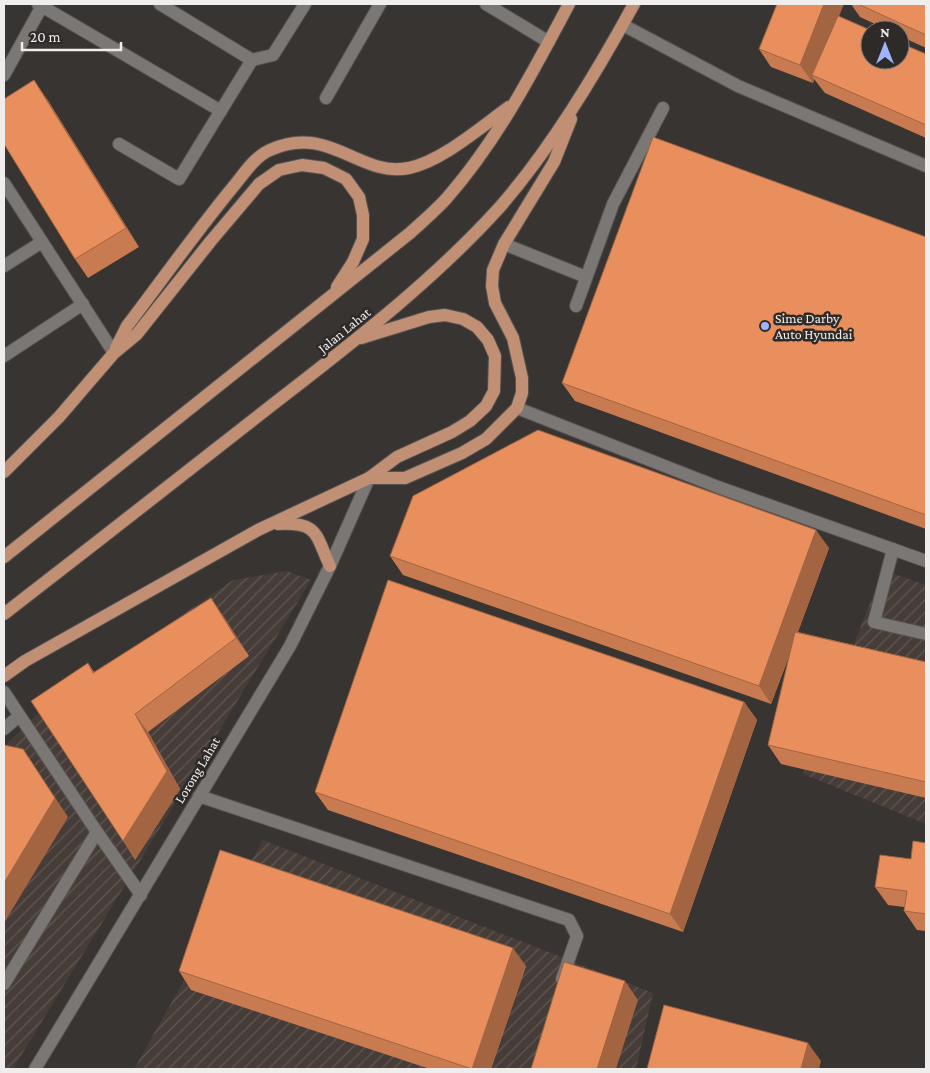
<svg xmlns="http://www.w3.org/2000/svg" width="930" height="1073" font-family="'Crimson Pro',serif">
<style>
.industrial{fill:url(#industrial-furrows)}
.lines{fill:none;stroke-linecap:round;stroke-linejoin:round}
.minor-casing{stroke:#555351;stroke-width:14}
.major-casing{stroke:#555351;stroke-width:14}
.minor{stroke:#7a7775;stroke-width:12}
.major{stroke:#c08f74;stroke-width:12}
.wall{fill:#c87b50}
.shaded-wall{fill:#a26441}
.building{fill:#e88f5d;stroke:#a26441}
.poi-dot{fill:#a0b3fd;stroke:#2d2a28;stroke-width:2}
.labels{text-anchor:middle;stroke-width:5;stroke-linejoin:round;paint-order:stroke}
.poi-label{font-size:14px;fill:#f0eeed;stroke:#2d2a28;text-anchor:start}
.street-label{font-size:14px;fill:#f0eeed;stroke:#2d2a28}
</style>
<defs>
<pattern id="industrial-furrows" width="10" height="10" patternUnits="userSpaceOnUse" patternTransform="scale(1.25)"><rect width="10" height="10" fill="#463c38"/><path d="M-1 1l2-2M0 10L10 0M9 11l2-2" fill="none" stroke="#615855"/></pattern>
</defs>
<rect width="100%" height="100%" fill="#383432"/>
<!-- industrial -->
<g class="industrial">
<polygon points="883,570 926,585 926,824 803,774"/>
<polygon points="287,571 311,580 13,1069 4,1069 4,747 40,712 233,580"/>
<polygon points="263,840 653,993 636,1069 134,1069"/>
</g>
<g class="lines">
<defs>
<g id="minor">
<polyline points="38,4 221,111"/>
<polyline points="160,4 252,60 273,55 305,4"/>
<polyline points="486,4 549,42"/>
<polyline points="623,25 738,86 926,166"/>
<polyline points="4,75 42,6"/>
<polyline points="326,98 380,4"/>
<polyline points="119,144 179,179 252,60"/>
<polyline points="4,183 114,353"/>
<polyline points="504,244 586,277"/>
<polyline points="4,266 42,242"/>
<polyline points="576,306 613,204 663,108"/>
<polyline points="4,356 83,304"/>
<polyline points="517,408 718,487 926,561"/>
<polyline points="893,549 874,622 926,634"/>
<polyline points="4,692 97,832"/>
<polyline points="4,729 19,716"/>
<polyline points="199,796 569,920 577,936 562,979"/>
<polyline points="4,984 97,832 141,895"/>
<polyline points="35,1069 290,646 330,566 369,478"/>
</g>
<g id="major">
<path d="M116 348 127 326C162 280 196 232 233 187 244 174 254 157 270 150 330 123 359 178 409 168 442 161 481 127 509 107"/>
<polyline points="4,472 59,417 114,353 137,334 210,242 259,184 279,170 302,165 324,168 346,179 359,197 363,215 363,239 353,262 337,287"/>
<polyline points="369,478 405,478 462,453 486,439 517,408 522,393 522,378 513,338 495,303 492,286 493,270 504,244 554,162 571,119"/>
<path d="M278 524C319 522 315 534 330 566"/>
<path d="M4 557 410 233C422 222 435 211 446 199 497 141 533 72 569 4"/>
<path d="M4 614C92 546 179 478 267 409 348 346 430 284 499 208 550 150 597 72 634 4"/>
<polyline points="4,676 25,661 258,530 369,478 397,457 452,432 470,421 486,406 494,391 495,356 488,340 477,327 463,319 445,315 429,317 361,338"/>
</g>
</defs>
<!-- minor casing -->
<use href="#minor" class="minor-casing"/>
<!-- major casing -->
<use href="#major" class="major-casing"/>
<!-- minor -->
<use href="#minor" class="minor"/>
<!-- major -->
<use href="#major" class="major"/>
</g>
<!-- wall -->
<g class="wall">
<polygon points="851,4 926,4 926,48 900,36 900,30 888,30 860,17"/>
<polygon points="839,16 926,54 926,138 825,93 814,79 813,83 771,67 759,49"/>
<polygon points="47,99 139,247 88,278 75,259"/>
<polygon points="926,237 926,529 575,401 562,383"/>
<polygon points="829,548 798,632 926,662 926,798 781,764 768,745 790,654 771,704 403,575 390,556"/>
<polygon points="211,598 249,656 148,732 180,789 135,860 88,663 94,672"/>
<polygon points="744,702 757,720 683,932 328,810 315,792"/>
<polygon points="926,843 926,931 917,930 904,911 904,907 888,905 875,887 911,859"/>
<polygon points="526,966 491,1069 430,1069 191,990 179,971"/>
</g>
<!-- shaded-wall -->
<g class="shaded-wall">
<polygon points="824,4 844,4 815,76 812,75 814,79 813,83 800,65"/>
<polygon points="34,80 47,99 139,247 126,228"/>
<polygon points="816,530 829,548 771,704 759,686"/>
<polygon points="211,598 224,617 249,656 236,638"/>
<polygon points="744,702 757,720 683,932 670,914"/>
<polygon points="135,714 148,732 180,789 135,860 123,841"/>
<polygon points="23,749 68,817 4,923 4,883"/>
<polygon points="513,948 526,966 491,1069 472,1069"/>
<polygon points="625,981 638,1000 616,1069 597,1069"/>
<polygon points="808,1043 821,1061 819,1069 801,1069"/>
</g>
<!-- building -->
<g class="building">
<polygon points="777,4 824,4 800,65 759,49"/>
<polygon points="858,4 926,4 926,35"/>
<polygon points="838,16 870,30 870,60 900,60 900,43 926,54 926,125 812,75"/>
<polygon points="34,80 126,228 75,259 4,144 4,99"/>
<polygon points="653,137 926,237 926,515 562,383"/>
<polygon points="538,430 816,530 759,686 390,556 413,496"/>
<polygon points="388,580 744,702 670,914 315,792"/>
<polygon points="211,598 236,638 135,714 167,771 123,841 31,701 88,663 93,673"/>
<polygon points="795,632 926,662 926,782 768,745"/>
<polygon points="4,745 23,749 55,798 4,883"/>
<polygon points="913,841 926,843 926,914 904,911 907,891 875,887 880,855 911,859"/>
<polygon points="220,850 513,948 472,1069 179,971"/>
<polygon points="564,962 625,981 597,1069 531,1069"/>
<polygon points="664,1005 808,1043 801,1069 647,1069"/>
</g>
<!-- markers -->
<circle class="poi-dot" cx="765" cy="326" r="5"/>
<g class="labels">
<!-- poi labels -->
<g class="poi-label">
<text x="775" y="323">Sime Darby<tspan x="775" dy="16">Auto Hyundai</tspan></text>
</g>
<!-- street labels -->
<g class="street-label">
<text transform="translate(344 330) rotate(-39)" y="5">Jalan Lahat</text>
<text transform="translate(197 770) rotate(-59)" y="5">Lorong Lahat</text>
</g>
</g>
<!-- border -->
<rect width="930" height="1073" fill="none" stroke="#f0eeed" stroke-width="10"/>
<!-- north arrow -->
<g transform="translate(885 45)"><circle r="24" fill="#2d2a28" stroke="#7b7877"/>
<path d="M0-4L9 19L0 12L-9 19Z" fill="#a0b3fd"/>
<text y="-8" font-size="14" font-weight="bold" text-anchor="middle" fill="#f0eeed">N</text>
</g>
<!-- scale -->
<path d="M22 42v8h99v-8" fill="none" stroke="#f0eeed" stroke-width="2.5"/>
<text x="30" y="42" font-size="15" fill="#f0eeed" stroke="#2d2a28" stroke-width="4" paint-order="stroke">20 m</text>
</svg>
